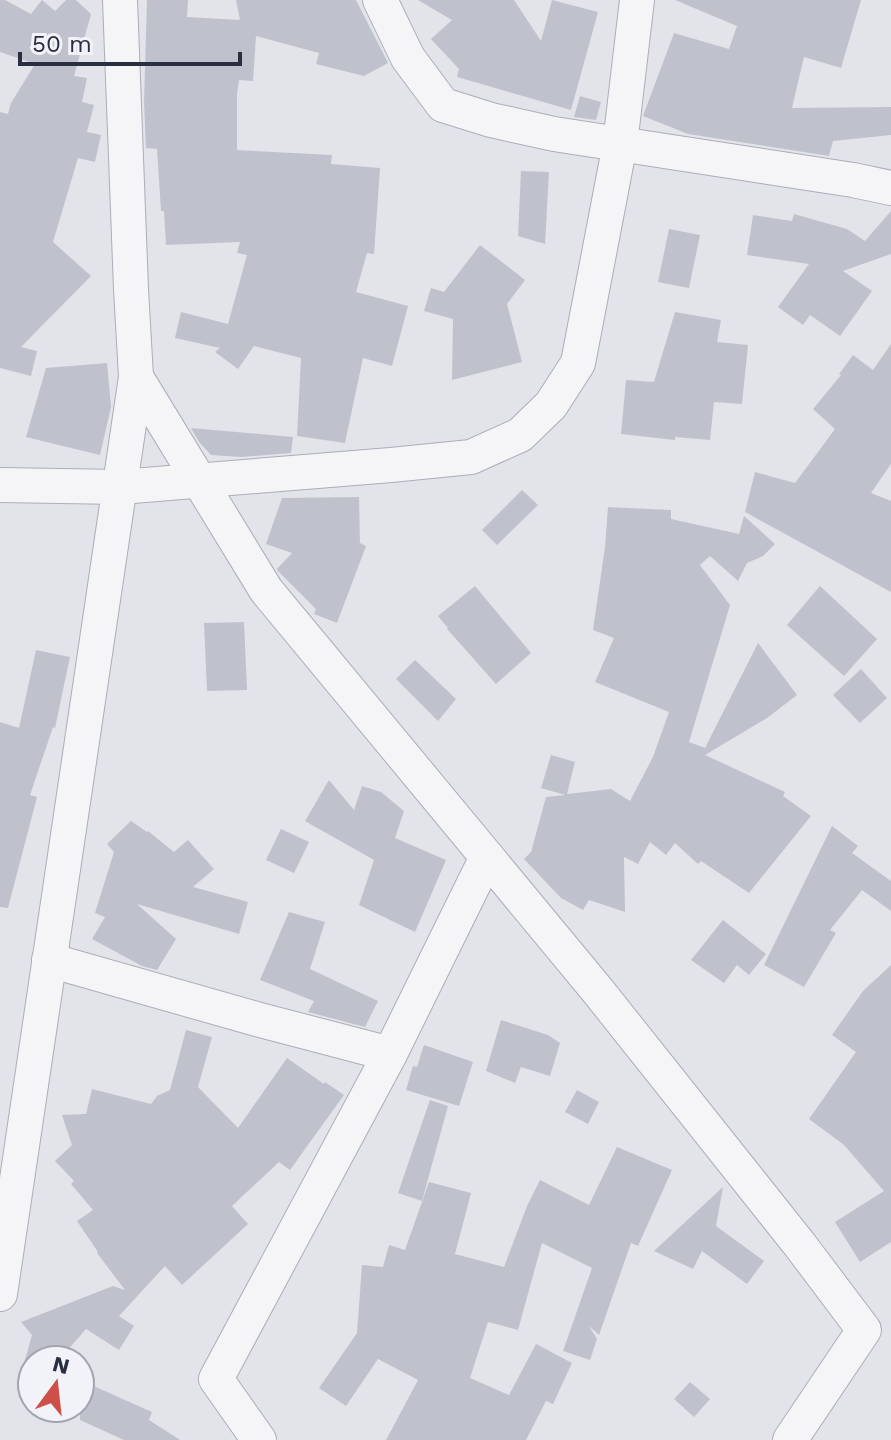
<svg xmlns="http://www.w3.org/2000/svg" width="891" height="1440" font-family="'Work Sans',sans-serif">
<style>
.building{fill:#bfc2cd}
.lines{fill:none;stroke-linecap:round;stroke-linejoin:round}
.minor-casing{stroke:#abadb8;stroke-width:36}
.minor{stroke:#f5f5f8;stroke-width:34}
</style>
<rect width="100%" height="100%" fill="#e2e4ea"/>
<!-- building -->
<g class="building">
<polygon points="0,0 5,0 31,14 42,0 55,11 66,0 76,0 91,14 74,76 87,78 82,102 94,105 87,132 101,135 95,162 78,158 53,242 91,276 21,347 37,351 31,376 0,368 0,112 8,114 11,103 35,64 0,52"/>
<polygon points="147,0 188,0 187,17 240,20 236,0 356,0 388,63 364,76 316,64 319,53 256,36 253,81 239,80 237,94 237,150 332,155 331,164 380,168 374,254 367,253 356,292 408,306 392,366 363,358 345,443 297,436 301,358 254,346 238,369 215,352 220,348 175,338 181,312 228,324 247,255 237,253 240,242 166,245 164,211 161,211 157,149 146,148 144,102"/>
<polygon points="418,0 514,0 541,41 552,0 598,12 571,110 457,77 459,69 431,39 452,20"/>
<polygon points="675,0 861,0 841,68 804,57 792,108 891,107 891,135 833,141 829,156 688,134 643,116 674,33 729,49 737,26"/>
<polygon points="580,96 601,102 596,120 574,117"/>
<polygon points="521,171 549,172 545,244 518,236"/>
<polygon points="891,211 891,254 843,271 872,291 840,336 810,315 803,325 778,307 809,264 747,255 753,215 792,221 794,214 847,229 865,241"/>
<polygon points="669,229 700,235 689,288 658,282"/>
<polygon points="480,245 525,280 507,304 522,362 452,380 453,319 424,311 431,288 444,292"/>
<polygon points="675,312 721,320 717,342 748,345 742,404 714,402 710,440 675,437 675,440 621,434 626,380 654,382"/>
<polygon points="891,344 891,464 871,493 891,501 891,592 745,512 755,472 795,483 835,429 813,409 841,375 839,374 853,355 873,370"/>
<polygon points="107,363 111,407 100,455 26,437 46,368"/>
<polygon points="191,428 293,437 291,453 241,457 211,455 199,442"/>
<polygon points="522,490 538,505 497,545 482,530"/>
<polygon points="359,497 360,543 366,546 337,623 314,614 316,609 278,571 277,569 292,553 266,544 282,498"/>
<polygon points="608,507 671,510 671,519 739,534 744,516 775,544 763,556 747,563 738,581 710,556 700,565 730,605 689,742 705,748 758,643 797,695 767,718 705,755 785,792 783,796 811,816 749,893 701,861 698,864 675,843 666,855 650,842 638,864 624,857 625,912 589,900 583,910 561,898 524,859 531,852 546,797 565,795 541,788 551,755 575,762 567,794 611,789 630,801 653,757 669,712 595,682 614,638 593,630 605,547"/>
<polygon points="475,586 531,653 496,684 447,629 448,628 438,616"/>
<polygon points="820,586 877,639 844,676 787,625"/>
<polygon points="244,622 247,690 207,691 204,623"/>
<polygon points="36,650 70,657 55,728 53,727 30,795 37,797 8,908 0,907 0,722 19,728"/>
<polygon points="415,660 456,699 438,721 396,679"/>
<polygon points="861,669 887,698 860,723 833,695"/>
<polygon points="329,780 354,810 362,786 381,792 404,811 395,838 446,860 415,932 359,905 374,860 305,821"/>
<polygon points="131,821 147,832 148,831 174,852 188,840 214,869 193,887 248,902 239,934 137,904 176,939 157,970 142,966 92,939 105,917 95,913 114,852 107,844"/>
<polygon points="832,826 858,846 852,853 891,881 891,911 862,890 830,930 836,933 804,987 764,965"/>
<polygon points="281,829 309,842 294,873 266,860"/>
<polygon points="289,912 325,922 310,969 378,1001 365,1027 308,1012 314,1001 260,980"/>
<polygon points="723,920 766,954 749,975 737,965 724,983 691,960"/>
<polygon points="891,965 891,1242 860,1262 835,1222 884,1191 844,1145 809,1119 856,1052 832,1035 863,991"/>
<polygon points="501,1020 548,1035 560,1043 550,1076 521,1067 515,1083 486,1071"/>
<polygon points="186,1030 212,1037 198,1087 238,1128 287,1058 324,1084 325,1082 344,1095 290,1170 279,1162 232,1206 248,1224 182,1285 165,1266 119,1316 134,1326 119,1350 86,1329 59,1360 25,1360 32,1335 21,1322 113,1286 125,1290 97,1253 98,1252 77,1221 93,1210 71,1184 74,1181 55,1161 72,1145 62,1115 86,1114 92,1089 151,1104 157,1096 170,1090"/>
<polygon points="424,1045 473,1062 459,1106 406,1090 413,1066 417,1067"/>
<polygon points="577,1090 599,1102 588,1124 565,1112"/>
<polygon points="430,1100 448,1106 422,1201 398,1193"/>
<polygon points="617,1147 672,1170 638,1246 631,1243 599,1335 589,1326 597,1339 590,1360 563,1351 592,1268 542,1243 518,1330 488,1322 470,1378 509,1395 536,1344 572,1363 553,1404 546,1401 526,1440 386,1440 418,1380 378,1359 346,1406 319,1388 357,1333 362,1265 383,1267 389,1245 405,1250 429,1182 471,1193 455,1254 504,1267 527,1206 540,1180 589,1205"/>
<polygon points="723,1187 716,1226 764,1261 747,1284 702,1251 693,1269 654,1251"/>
<polygon points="80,1380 152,1412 149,1420 180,1440 124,1440 80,1420"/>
<polygon points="690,1382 710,1399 694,1417 674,1399"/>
</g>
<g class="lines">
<defs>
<g id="minor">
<polyline points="380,0 408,58 443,105 491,120 554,134 853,180 891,188"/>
<polyline points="136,377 266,590 598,991 800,1245 864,1330 790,1440"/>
<polyline points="0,485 120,487 391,465 471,457 520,435 551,405 578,363 620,144 637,0"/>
<polyline points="49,960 260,1020 390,1054"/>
<polyline points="0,1294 136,377 131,289 120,0"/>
<polyline points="259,1440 216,1379 390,1054 487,857"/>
</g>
</defs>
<!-- minor casing -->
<use href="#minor" class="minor-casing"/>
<!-- minor -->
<use href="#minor" class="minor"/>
</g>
<!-- north arrow -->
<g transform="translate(56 1384) rotate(15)"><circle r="38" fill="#f2f3f8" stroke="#a2a4af" stroke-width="2"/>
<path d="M0-6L14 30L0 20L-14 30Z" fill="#ce4e49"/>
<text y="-12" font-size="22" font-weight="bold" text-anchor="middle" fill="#2a2e42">N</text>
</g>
<!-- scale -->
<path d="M20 52v12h220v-12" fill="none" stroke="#2a2e42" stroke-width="4"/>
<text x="32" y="52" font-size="24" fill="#2a2e42" stroke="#f2f3f8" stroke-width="6" paint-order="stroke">50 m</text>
</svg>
